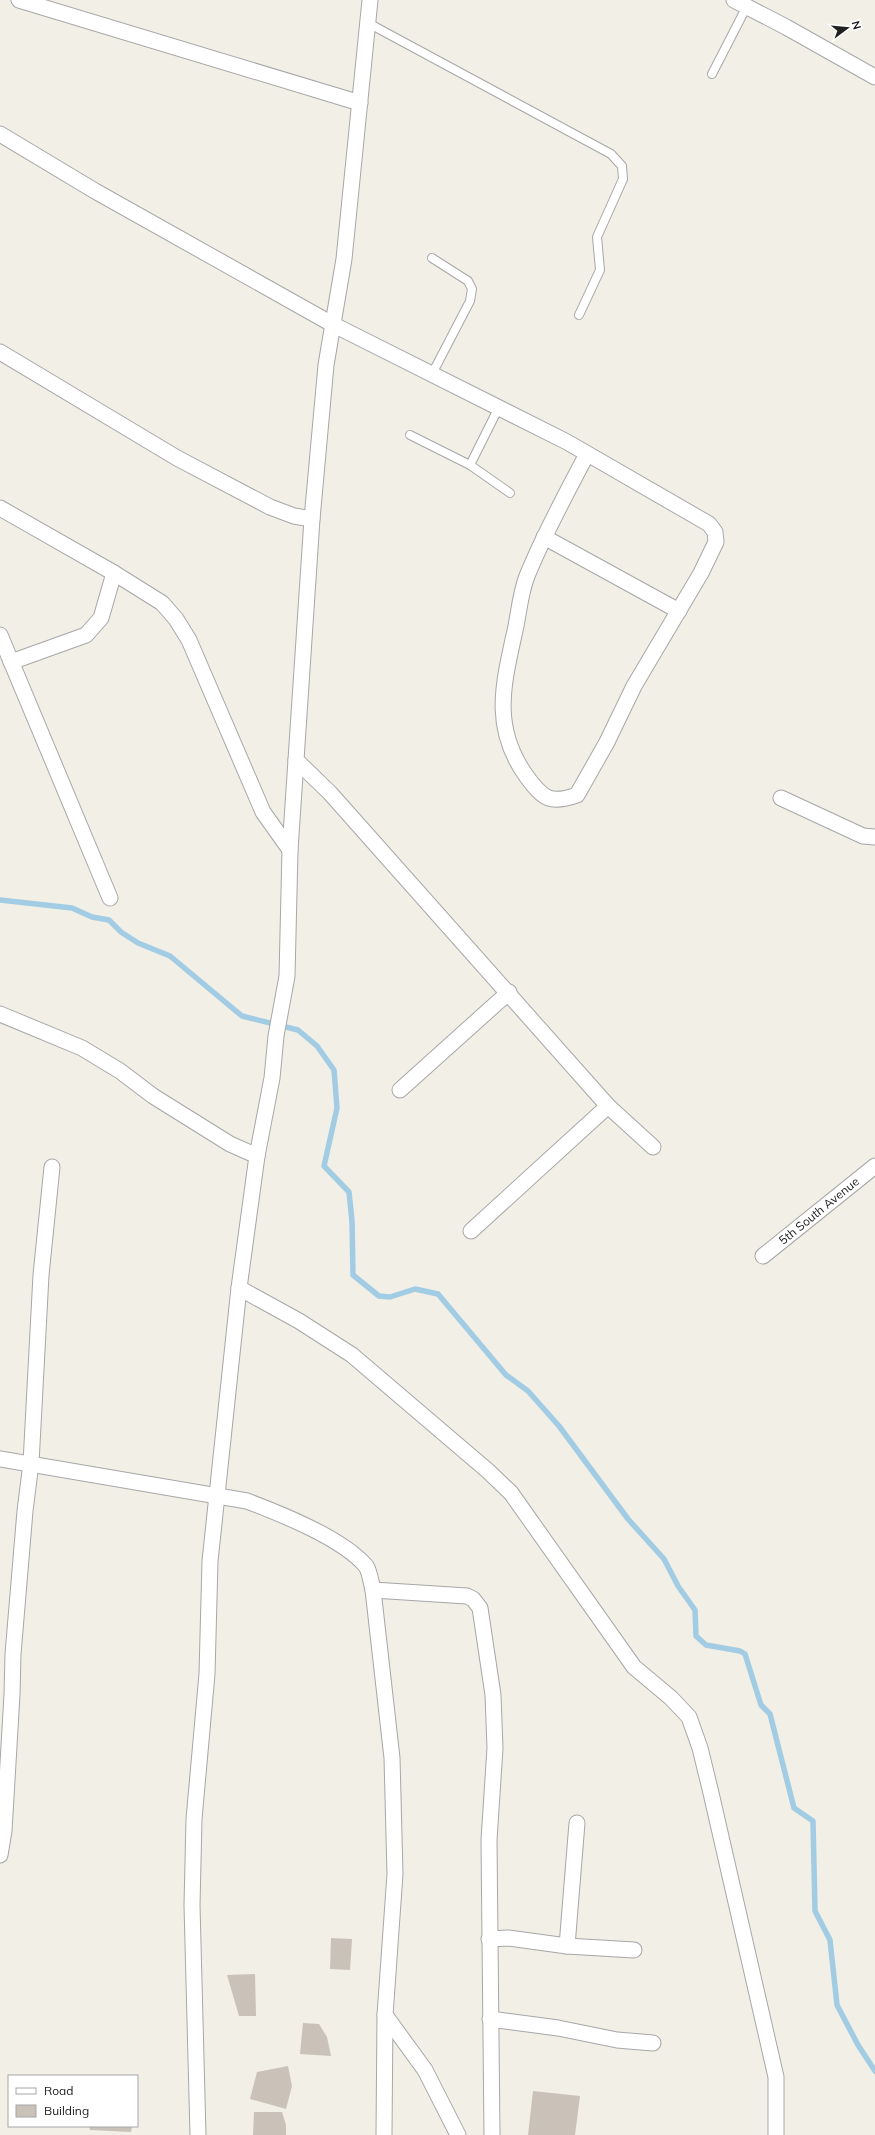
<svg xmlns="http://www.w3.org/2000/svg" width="875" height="2135" font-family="Mulish,sans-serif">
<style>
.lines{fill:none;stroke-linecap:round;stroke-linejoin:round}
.stream{stroke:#a2cce3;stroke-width:5.5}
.building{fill:#cac2b8}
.service-casing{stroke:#a7a7a7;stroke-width:10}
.minor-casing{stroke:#a7a7a7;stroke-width:17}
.service{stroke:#fff;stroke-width:8}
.minor{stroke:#fff;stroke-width:15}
.labels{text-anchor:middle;stroke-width:3;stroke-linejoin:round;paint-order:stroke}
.street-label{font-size:12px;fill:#202020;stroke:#fff}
</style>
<rect width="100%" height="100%" fill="#f1efe6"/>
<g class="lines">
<!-- stream -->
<polyline class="stream" points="0,900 72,908 92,917 109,920 121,932 138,943 170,956 242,1016 298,1030 317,1046 334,1070 337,1108 324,1166 349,1192 352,1221 353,1275 379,1296 390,1297 415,1289 438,1294 506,1375 528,1391 559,1426 628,1519 664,1559 678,1586 695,1610 696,1636 706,1645 740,1651 745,1654 761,1705 770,1714 794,1808 813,1821 815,1911 830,1940 837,2005 858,2045 875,2071"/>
</g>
<!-- building -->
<g class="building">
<polygon points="331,1938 352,1939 350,1970 330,1969"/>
<polygon points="255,1974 256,2016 239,2016 227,1975"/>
<polygon points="303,2023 319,2024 327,2037 331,2056 300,2054"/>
<polygon points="288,2066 292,2086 286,2109 250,2099 257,2072"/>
<polygon points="533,2091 580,2096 575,2135 528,2135"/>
<polygon points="254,2112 282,2112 286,2125 286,2135 253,2135"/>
<polygon points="89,2126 132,2126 131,2132 90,2130"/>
</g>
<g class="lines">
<defs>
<g id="service">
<polyline points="368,23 611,154 622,166 623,179 597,237 600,270 579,315"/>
<polyline points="712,74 747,6"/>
<polyline points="432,374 470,301 472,289 468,281 432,258"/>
<polyline points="410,435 470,465 510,493"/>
<polyline points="470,465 499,407"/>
</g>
<g id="minor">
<polyline points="19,0 360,103"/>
<polyline points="734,0 786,27 875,77"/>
<path d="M0 134 95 191 332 324 567 442 709 524 715 532 716 542 701 573 634 686 607 742 577 795C551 804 544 800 527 777 490 726 504 682 516 626 519 610 521 591 527 576 544 534 566 494 587 454"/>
<polyline points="0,352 177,458 270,507 294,516 312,519"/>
<polyline points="0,508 114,573 162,603 176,619 189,640 263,812 290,850"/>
<polyline points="544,537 679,611"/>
<polyline points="0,635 110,898"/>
<polyline points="11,662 86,635 101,618 114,573"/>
<polyline points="296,760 330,793 608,1106 653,1147"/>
<polyline points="781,798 863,836 875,837"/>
<polyline points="0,1014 82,1048 120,1071 153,1096 230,1144 257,1156"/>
<polyline points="400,1090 509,992"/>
<polyline points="471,1231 608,1106"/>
<polyline points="763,1256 875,1166"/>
<polyline points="239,1288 299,1321 352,1355 488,1471 511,1493 634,1667 671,1698 689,1717 700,1748 711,1793 776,2077 776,2135"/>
<path d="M0 1459 247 1501C281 1514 342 1538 366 1566 370 1572 371 1583 373 1590L392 1758 395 1874 385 2015 384 2135"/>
<polyline points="373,1590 467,1596 473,1599 480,1608 493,1695 495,1748 489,1840 492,2135"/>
<polyline points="0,1855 4,1831 12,1695 13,1654 25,1511 31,1463 41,1275 52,1167"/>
<polyline points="489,1939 508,1938 567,1946 634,1950"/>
<polyline points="567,1946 577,1823"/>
<polyline points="385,2015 425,2070 458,2135"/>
<polyline points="490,2019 558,2028 617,2040 653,2043"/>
<polyline points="198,2135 192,1905 194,1819 207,1674 210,1561 239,1288 257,1156 272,1078 276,1036 287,976 290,850 312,519 326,365 344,259 370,0"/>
</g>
</defs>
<!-- service casing -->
<use href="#service" class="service-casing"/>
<!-- minor casing -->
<use href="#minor" class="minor-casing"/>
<!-- service -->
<use href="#service" class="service"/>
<!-- minor -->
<use href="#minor" class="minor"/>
</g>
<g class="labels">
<!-- street labels -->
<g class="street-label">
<text transform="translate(819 1211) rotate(-39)" y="4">5th South Avenue</text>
</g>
</g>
<!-- legend -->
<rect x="8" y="2075" width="130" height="52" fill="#ffffff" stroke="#a6a6a6"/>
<rect x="16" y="2088" width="20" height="6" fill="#ffffff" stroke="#a6a6a6"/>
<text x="44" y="2095" font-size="12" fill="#202020">Road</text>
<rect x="16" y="2105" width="20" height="12" fill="#cac2b8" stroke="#a6a6a6"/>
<text x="44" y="2115" font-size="12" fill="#202020">Building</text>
<!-- north arrow -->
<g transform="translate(847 28) rotate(74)" stroke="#ffffff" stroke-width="3" paint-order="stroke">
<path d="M0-3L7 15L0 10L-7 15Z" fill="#202020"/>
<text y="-6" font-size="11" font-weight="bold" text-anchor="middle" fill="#202020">N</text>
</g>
</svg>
